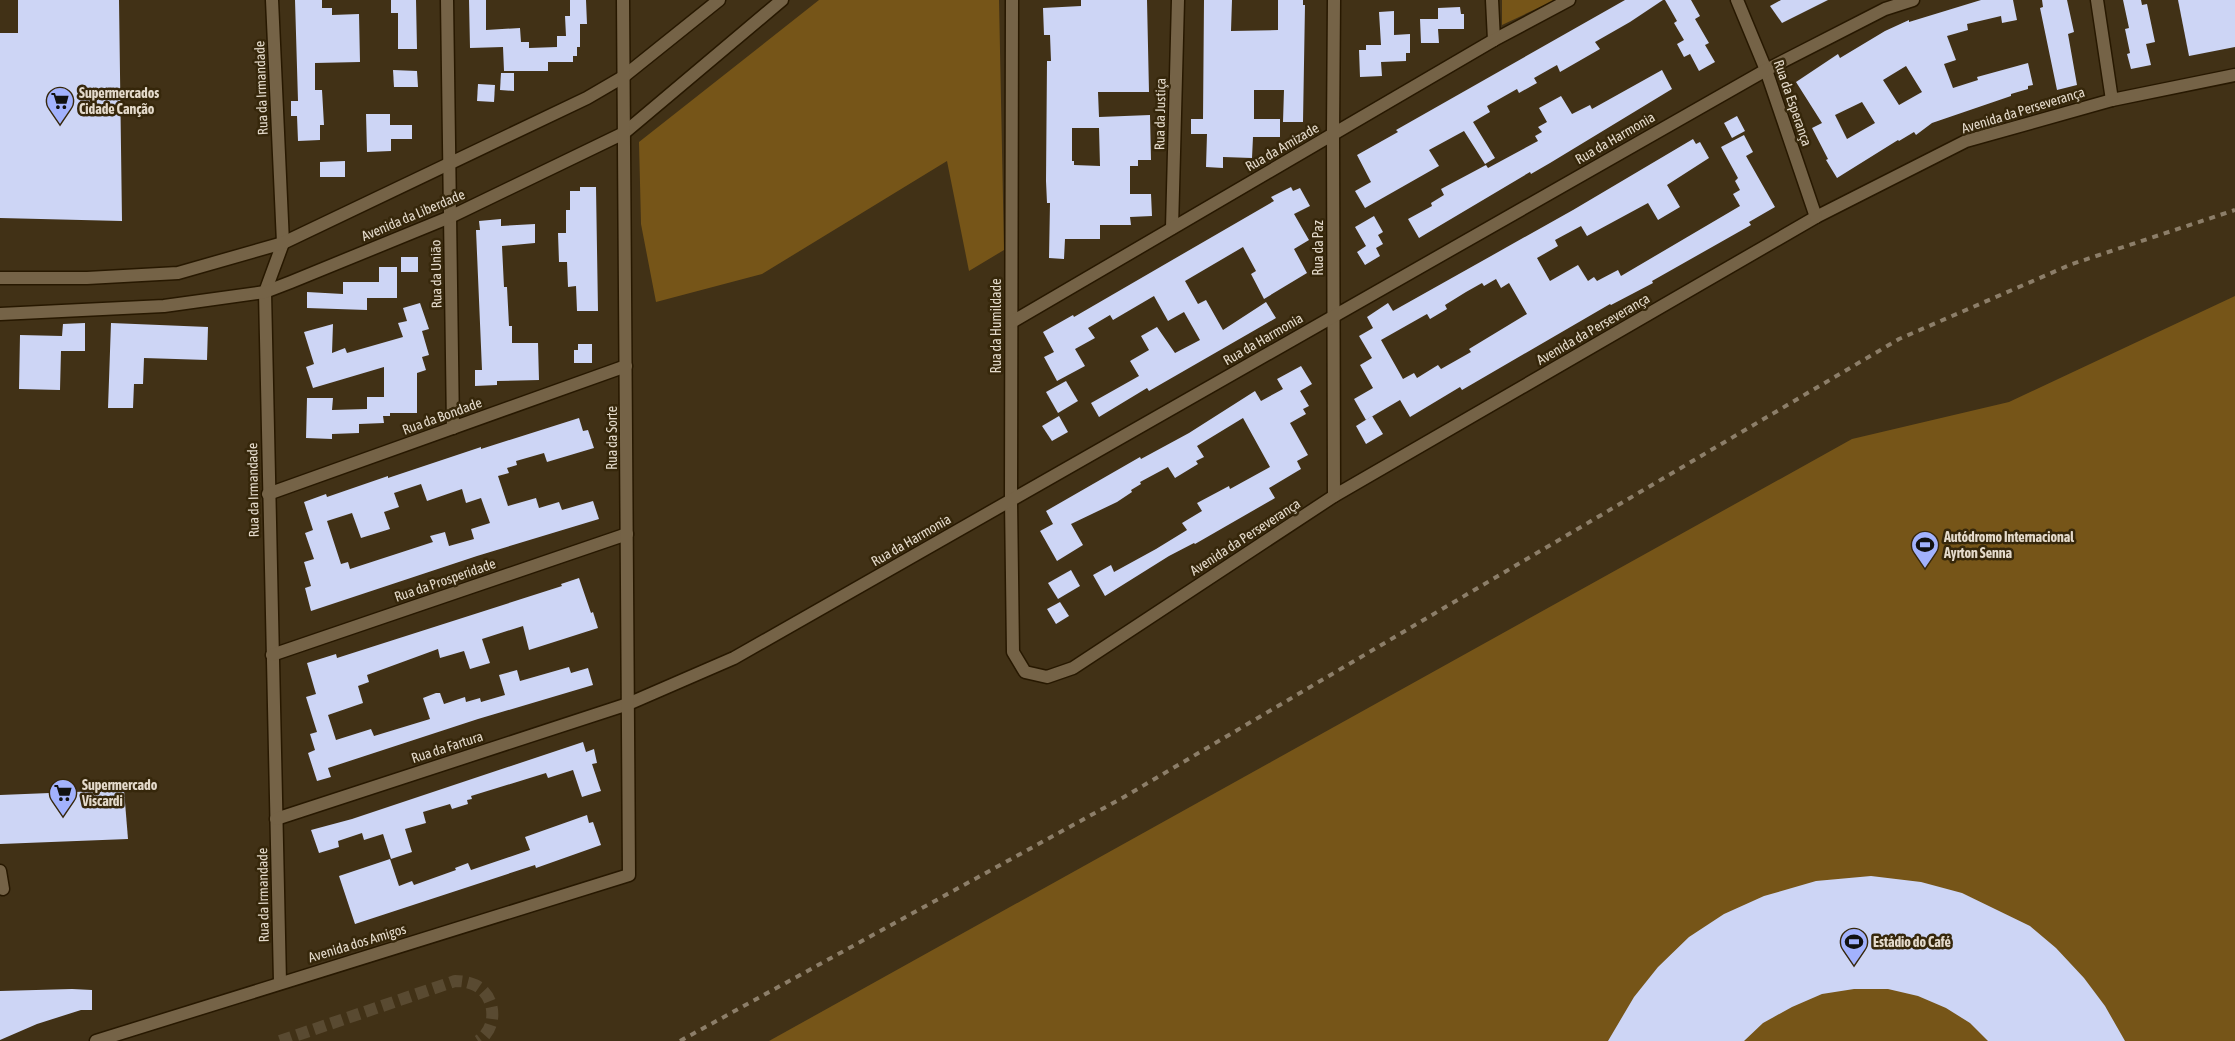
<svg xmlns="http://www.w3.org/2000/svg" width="2235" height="1041" font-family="'Asap Condensed',sans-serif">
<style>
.green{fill:#765518}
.building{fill:#cdd5f5;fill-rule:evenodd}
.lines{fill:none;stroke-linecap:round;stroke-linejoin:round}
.minor-tunnel{stroke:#594a31;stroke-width:12;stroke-dasharray:12 6;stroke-linecap:butt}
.minor-casing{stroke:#271800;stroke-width:15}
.minor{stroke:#756347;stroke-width:12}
.rail{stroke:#8c7e69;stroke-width:4;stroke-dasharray:6 6;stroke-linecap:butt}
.labels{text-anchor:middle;stroke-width:5;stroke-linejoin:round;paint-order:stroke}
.street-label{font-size:14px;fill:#e4dacb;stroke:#36270b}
.poi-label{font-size:14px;font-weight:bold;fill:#e4dacb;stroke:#36270b;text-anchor:start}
</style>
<rect width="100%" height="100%" fill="#413116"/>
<!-- green -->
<g class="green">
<polygon points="819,0 999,0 1004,250 969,271 947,161 762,274 656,302 641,224 639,142"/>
<polygon points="1502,0 1555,0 1502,25"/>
<polygon points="2235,296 2235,1041 769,1041 1852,439 2009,402"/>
</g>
<!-- building -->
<g class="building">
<polygon points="18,0 119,0 122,221 0,218 0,33 18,33"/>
<polygon points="295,0 322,0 322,8 332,8 332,15 359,14 360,62 315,63 315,90 322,90 324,125 320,125 320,140 298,141 297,116 291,116 291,101 298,101"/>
<polygon points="391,0 416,0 417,49 398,49 398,13 391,13"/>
<polygon points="469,0 486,0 486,30 520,28 521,42 529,42 529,48 557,47 557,36 566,36 565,16 570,16 570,0 586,0 587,24 580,24 580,47 577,47 577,56 573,56 573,62 548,62 548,71 504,71 503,47 470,48"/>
<path d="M1081 0H1147L1149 92H1098L1099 117 1150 115 1151 160H1138V166H1130V194H1151L1152 216 1130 217 1131 225H1100V239H1065L1064 259 1049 258 1050 203H1047L1046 181 1047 61H1051L1050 35H1044L1043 8 1081 6ZM1072 128H1099L1100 166 1074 165V161H1072Z"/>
<polygon points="1204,0 1232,0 1231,31 1278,30 1278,0 1303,0 1303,5 1305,5 1303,122 1283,122 1284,90 1254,90 1254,119 1280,119 1280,137 1253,137 1252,158 1223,157 1223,168 1206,167 1207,134 1191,134 1191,119 1203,119"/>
<polygon points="1625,0 1663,0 1630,22 1595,42 1600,49 1560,72 1557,65 1534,78 1537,83 1519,93 1517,89 1487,106 1490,112 1473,122 1495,158 1485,164 1464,131 1429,150 1439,166 1365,208 1355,191 1371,182 1357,155 1398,132 1396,130"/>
<polygon points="1665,0 1691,0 1700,16 1695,19 1709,43 1705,45 1715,62 1699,71 1690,54 1684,57 1677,44 1684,40 1674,23 1677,21"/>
<polygon points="1781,0 1828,0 1782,23 1770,6"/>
<path d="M1981 0H2013L2017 20 2002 23 2001 16 1967 24 1968 30 1947 36 1956 60 1944 64 1953 88 1978 80 1977 77 2028 63 2033 85 2028 86V89L2011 94V96L1932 123 1916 135 1914 132 1899 141 1898 140 1837 178 1826 160 1828 159 1812 128 1822 123 1796 82 1838 54 1840 58 1885 31 1909 20V22ZM1906 66 1922 92 1899 105 1883 80ZM1862 102 1875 123 1847 139 1835 115Z"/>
<polygon points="2042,0 2067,0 2074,32 2068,34 2077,85 2057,90 2040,8 2043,7"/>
<polygon points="2123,0 2141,0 2142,5 2147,4 2155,42 2146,44 2151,65 2131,69 2127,54 2130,53 2125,29 2129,28"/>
<polygon points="2178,0 2235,0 2235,47 2189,56"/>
<polygon points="1460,7 1461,14 1464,14 1464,29 1438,29 1439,43 1421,43 1420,19 1438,19 1438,8"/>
<polygon points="1394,11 1394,35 1410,34 1410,53 1406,53 1406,61 1381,62 1382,76 1360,77 1359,50 1366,50 1366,45 1381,45 1379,12"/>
<polygon points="393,70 417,71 418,87 394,87"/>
<polygon points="1662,70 1672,89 1550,163 1531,174 1530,172 1419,238 1408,219 1432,206 1431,203 1444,195 1441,189 1486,165 1488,168 1538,141 1535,136 1542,132 1538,127 1547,122 1539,108 1561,96 1572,114 1590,105 1592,109"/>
<polygon points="501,73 514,73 514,91 500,90"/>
<polygon points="478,84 495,85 494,102 477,101"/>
<polygon points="366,114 390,114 390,125 412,125 412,139 391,139 391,151 367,152"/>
<polygon points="1737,116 1745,131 1732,138 1724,123"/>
<path d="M1744 135 1753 152 1746 156 1775 207 1749 222 1751 225 1652 281 1653 283 1611 305 1610 304 1462 390 1460 387 1410 417 1400 400 1366 420 1354 399 1373 388 1360 365 1372 358 1359 336 1373 328 1367 317 1388 303 1393 311 1573 210 1693 139 1696 144 1700 142 1709 158 1667 185 1680 207 1658 220 1648 203 1587 236 1581 226 1555 240 1558 246 1537 258 1550 281 1578 265 1588 281 1594 277 1597 281 1618 270 1621 276 1740 206 1733 194 1740 190 1735 181 1738 178 1721 147ZM1496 279 1501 288 1509 283 1527 314 1469 349 1471 352 1441 369 1438 365 1417 378 1414 373 1403 379 1381 340 1427 314 1430 319 1447 309 1445 305 1466 292 1482 283 1484 286Z"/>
<polygon points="345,161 345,177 320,177 320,162"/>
<polygon points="580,187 596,187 598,311 577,311 576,286 568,287 567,262 559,262 558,233 566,233 566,210 570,210 570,191 580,191"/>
<polygon points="1291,187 1293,191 1300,188 1310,206 1294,214 1309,240 1294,249 1307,273 1264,299 1251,274 1256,271 1243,247 1185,281 1198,304 1206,300 1223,330 1266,302 1276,318 1149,391 1147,388 1099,417 1091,403 1139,376 1130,361 1149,350 1141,336 1157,327 1175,353 1200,340 1184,312 1168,321 1154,296 1113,320 1110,315 1088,328 1095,338 1075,349 1085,366 1057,381 1044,357 1054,352 1043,332 1073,315 1074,317 1274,201 1271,197"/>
<polygon points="1374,216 1383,232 1378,235 1383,244 1376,248 1380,256 1365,265 1357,252 1366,246 1355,227"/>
<polygon points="501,219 501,226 535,224 535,243 502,246 504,287 507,287 509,326 512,326 512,343 538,343 539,380 497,381 497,385 475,386 475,370 482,370 476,230 480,230 479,221"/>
<rect x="401" y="257" width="17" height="15"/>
<polygon points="379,267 397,267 397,298 367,298 367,310 307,308 307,292 343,294 343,282 379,282"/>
<polygon points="420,303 429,329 422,331 429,355 422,357 426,370 417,373 417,413 390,413 390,416 383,416 384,423 359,424 359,433 332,434 332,439 306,438 307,398 333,398 332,410 367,409 367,397 384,397 384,367 313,388 306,367 314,364 304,332 333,324 332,353 345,348 347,353 403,337 398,323 407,321 403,308"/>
<polygon points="85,323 85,351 61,351 60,390 19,389 20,335 62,336 63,324"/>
<polygon points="111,323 208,327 207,360 144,358 143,384 134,384 133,408 108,408"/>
<polygon points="578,344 592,344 592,363 574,363 574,350 578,350"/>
<polygon points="1301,366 1312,384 1300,391 1309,406 1303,409 1306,414 1290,423 1308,455 1297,461 1301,469 1269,488 1275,498 1195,544 1194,543 1169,556 1105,596 1093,575 1111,565 1114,572 1156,549 1187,530 1182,523 1202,511 1197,503 1229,486 1230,489 1270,467 1243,418 1197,446 1204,457 1196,461 1198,464 1175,478 1168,467 1140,482 1141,484 1131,490 1132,492 1117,502 1071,524 1083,545 1057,561 1040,531 1053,524 1046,511 1140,457 1141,459 1189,433 1255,391 1261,401 1283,389 1277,379"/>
<polygon points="1066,381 1078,401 1058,413 1046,392"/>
<polygon points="1059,416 1068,432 1052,441 1042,426"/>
<polygon points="1372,416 1383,434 1366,444 1356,426"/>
<path d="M579 418 583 431 588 430 594 448 547 462 544 453 516 461 517 465 507 468 509 473 498 476 508 506 536 498 539 508 559 502 562 510 593 501 599 519 477 556 311 611 305 588 311 586 304 562 314 559 305 533 313 530 304 502 326 494 327 497 388 476V478L481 447V449ZM421 484 427 501 462 489 466 503 481 498 490 523 471 529 474 539 449 546 445 532 430 536 433 542 350 569 348 562 341 564 327 521 352 513 361 538 390 529 384 512 399 507 394 493Z"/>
<polygon points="1071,570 1080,586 1058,599 1048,583"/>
<polygon points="579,578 591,613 593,612 598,628 529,650 523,626 482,639 490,663 470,669 464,651 440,658 438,649 367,675 369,682 358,686 363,703 328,715 336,740 371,729 374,736 430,719 423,698 436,693 440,693 444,704 465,697 466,702 480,698 481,702 505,695 499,675 517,670 520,681 569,667 571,673 588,668 593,685 478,719 328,768 331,777 317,781 308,753 315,750 310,734 317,732 306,697 316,694 307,663 336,654 337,658 562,586 561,584"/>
<polygon points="1060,602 1069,616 1056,624 1047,609"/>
<polygon points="583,742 586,752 594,749 597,763 592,764 601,791 582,797 573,770 548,778 546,773 471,796 472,799 467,800 468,804 452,809 450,804 423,812 426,823 405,829 412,852 391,859 383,834 364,840 362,833 338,841 339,847 319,853 311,830 352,819"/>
<polygon points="124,790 128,839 0,844 0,795"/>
<polygon points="587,815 589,823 593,822 601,845 536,868 535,865 355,924 339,876 390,859 399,886 412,881 414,885 456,870 455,868 468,863 471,870 530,850 525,837"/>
<polygon points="1871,876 1921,882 1962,893 2030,926 2056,948 2084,978 2105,1006 2125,1041 1988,1041 1970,1023 1946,1008 1918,996 1888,989 1854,989 1822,994 1792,1007 1763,1023 1744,1041 1608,1041 1634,997 1658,967 1689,937 1724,914 1764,896 1816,881"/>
<polygon points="72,989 92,990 92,1010 81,1010 37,1024 0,1040 0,991"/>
</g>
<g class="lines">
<!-- minor-tunnel -->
<path class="minor-tunnel" d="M280 1041 455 981C462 981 468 982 475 985 496 995 499 1028 478 1041"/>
<defs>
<g id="minor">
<polyline points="272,0 283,243 265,292 280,982"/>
<polyline points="447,0 453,428"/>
<polyline points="1012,0 1011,501 1013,652 1025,672 1047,677 1073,668 1334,496 1816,217 1966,141 2112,100 2235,75"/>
<polyline points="1492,0 1494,40"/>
<polyline points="1737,0 1766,70 1816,217"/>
<polyline points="2097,0 2112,100"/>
<polyline points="1172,228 1178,0"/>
<polyline points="0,278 87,278 178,273 283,243 587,98 623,77 719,0"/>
<polyline points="0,314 164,306 265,292 291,282 450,217 624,133 782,0"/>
<polyline points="1012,322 1494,40 1569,0"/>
<polyline points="268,494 626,366"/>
<polyline points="1334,496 1333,134 1334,0"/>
<polyline points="272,655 627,534"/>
<polyline points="276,819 628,704 734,658 1766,70 1885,9 1913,0"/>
<polyline points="0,871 3,889"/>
<polyline points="96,1041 629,875 623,0"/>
</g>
</defs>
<!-- minor casing -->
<use href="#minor" class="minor-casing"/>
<!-- minor -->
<use href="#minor" class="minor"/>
<!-- rail -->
<polyline class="rail" points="680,1041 1124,797 1899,339 2072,264 2235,210"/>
</g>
<!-- icons -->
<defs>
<symbol id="supermarket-pin" viewBox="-11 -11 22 30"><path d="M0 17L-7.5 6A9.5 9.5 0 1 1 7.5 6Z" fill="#a2b2fd" stroke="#36270b"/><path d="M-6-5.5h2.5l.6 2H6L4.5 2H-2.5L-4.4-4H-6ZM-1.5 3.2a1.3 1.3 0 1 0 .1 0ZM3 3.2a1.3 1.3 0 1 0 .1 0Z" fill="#111"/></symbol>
<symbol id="stadium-pin" viewBox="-11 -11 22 30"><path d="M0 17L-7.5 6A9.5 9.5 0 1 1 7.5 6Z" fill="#a2b2fd" stroke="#36270b"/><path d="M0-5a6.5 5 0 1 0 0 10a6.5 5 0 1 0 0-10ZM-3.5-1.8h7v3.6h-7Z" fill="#111"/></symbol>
</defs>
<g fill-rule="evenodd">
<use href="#supermarket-pin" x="44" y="85" width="32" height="43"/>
<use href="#stadium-pin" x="1909" y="529" width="32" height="43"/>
<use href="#supermarket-pin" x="47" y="777" width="32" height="43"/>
<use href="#stadium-pin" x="1838" y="926" width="32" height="43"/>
</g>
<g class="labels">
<!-- street labels -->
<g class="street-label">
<text transform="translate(261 88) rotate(-92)" y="5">Rua da Irmandade</text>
<text transform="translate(1793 103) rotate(71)" y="5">Rua da Esperança</text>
<text transform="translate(2023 110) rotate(-17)" y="5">Avenida da Perseverança</text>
<text transform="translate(1160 114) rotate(-89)" y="5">Rua da Justiça</text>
<text transform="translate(1615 138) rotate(-30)" y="5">Rua da Harmonia</text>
<text transform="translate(1282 147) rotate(-30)" y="5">Rua da Amizade</text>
<text transform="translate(413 215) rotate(-23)" y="5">Avenida da Liberdade</text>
<text transform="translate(1318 248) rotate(-90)" y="5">Rua da Paz</text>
<text transform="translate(436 274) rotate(-91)" y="5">Rua da União</text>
<text transform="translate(996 326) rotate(-90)" y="5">Rua da Humildade</text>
<text transform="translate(1593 329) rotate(-30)" y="5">Avenida da Perseverança</text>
<text transform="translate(1263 339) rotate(-30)" y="5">Rua da Harmonia</text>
<text transform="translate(442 416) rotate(-20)" y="5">Rua da Bondade</text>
<text transform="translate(612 438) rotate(-90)" y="5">Rua da Sorte</text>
<text transform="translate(253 490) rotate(-91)" y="5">Rua da Irmandade</text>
<text transform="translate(1245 537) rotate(-33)" y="5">Avenida da Perseverança</text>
<text transform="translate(911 540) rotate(-30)" y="5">Rua da Harmonia</text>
<text transform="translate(445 580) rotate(-19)" y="5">Rua da Prosperidade</text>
<text transform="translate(447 747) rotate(-18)" y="5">Rua da Fartura</text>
<text transform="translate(263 895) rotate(-91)" y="5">Rua da Irmandade</text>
<text transform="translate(357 943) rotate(-17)" y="5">Avenida dos Amigos</text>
</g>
<!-- poi labels -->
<g class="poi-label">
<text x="79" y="98">Supermercados<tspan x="79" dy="16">Cidade Canção</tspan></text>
<text x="1944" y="542">Autódromo Internacional<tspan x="1944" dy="16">Ayrton Senna</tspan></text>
<text x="82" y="790">Supermercado<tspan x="82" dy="16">Viscardi</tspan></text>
<text x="1873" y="947">Estádio do Café</text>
</g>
</g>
</svg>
